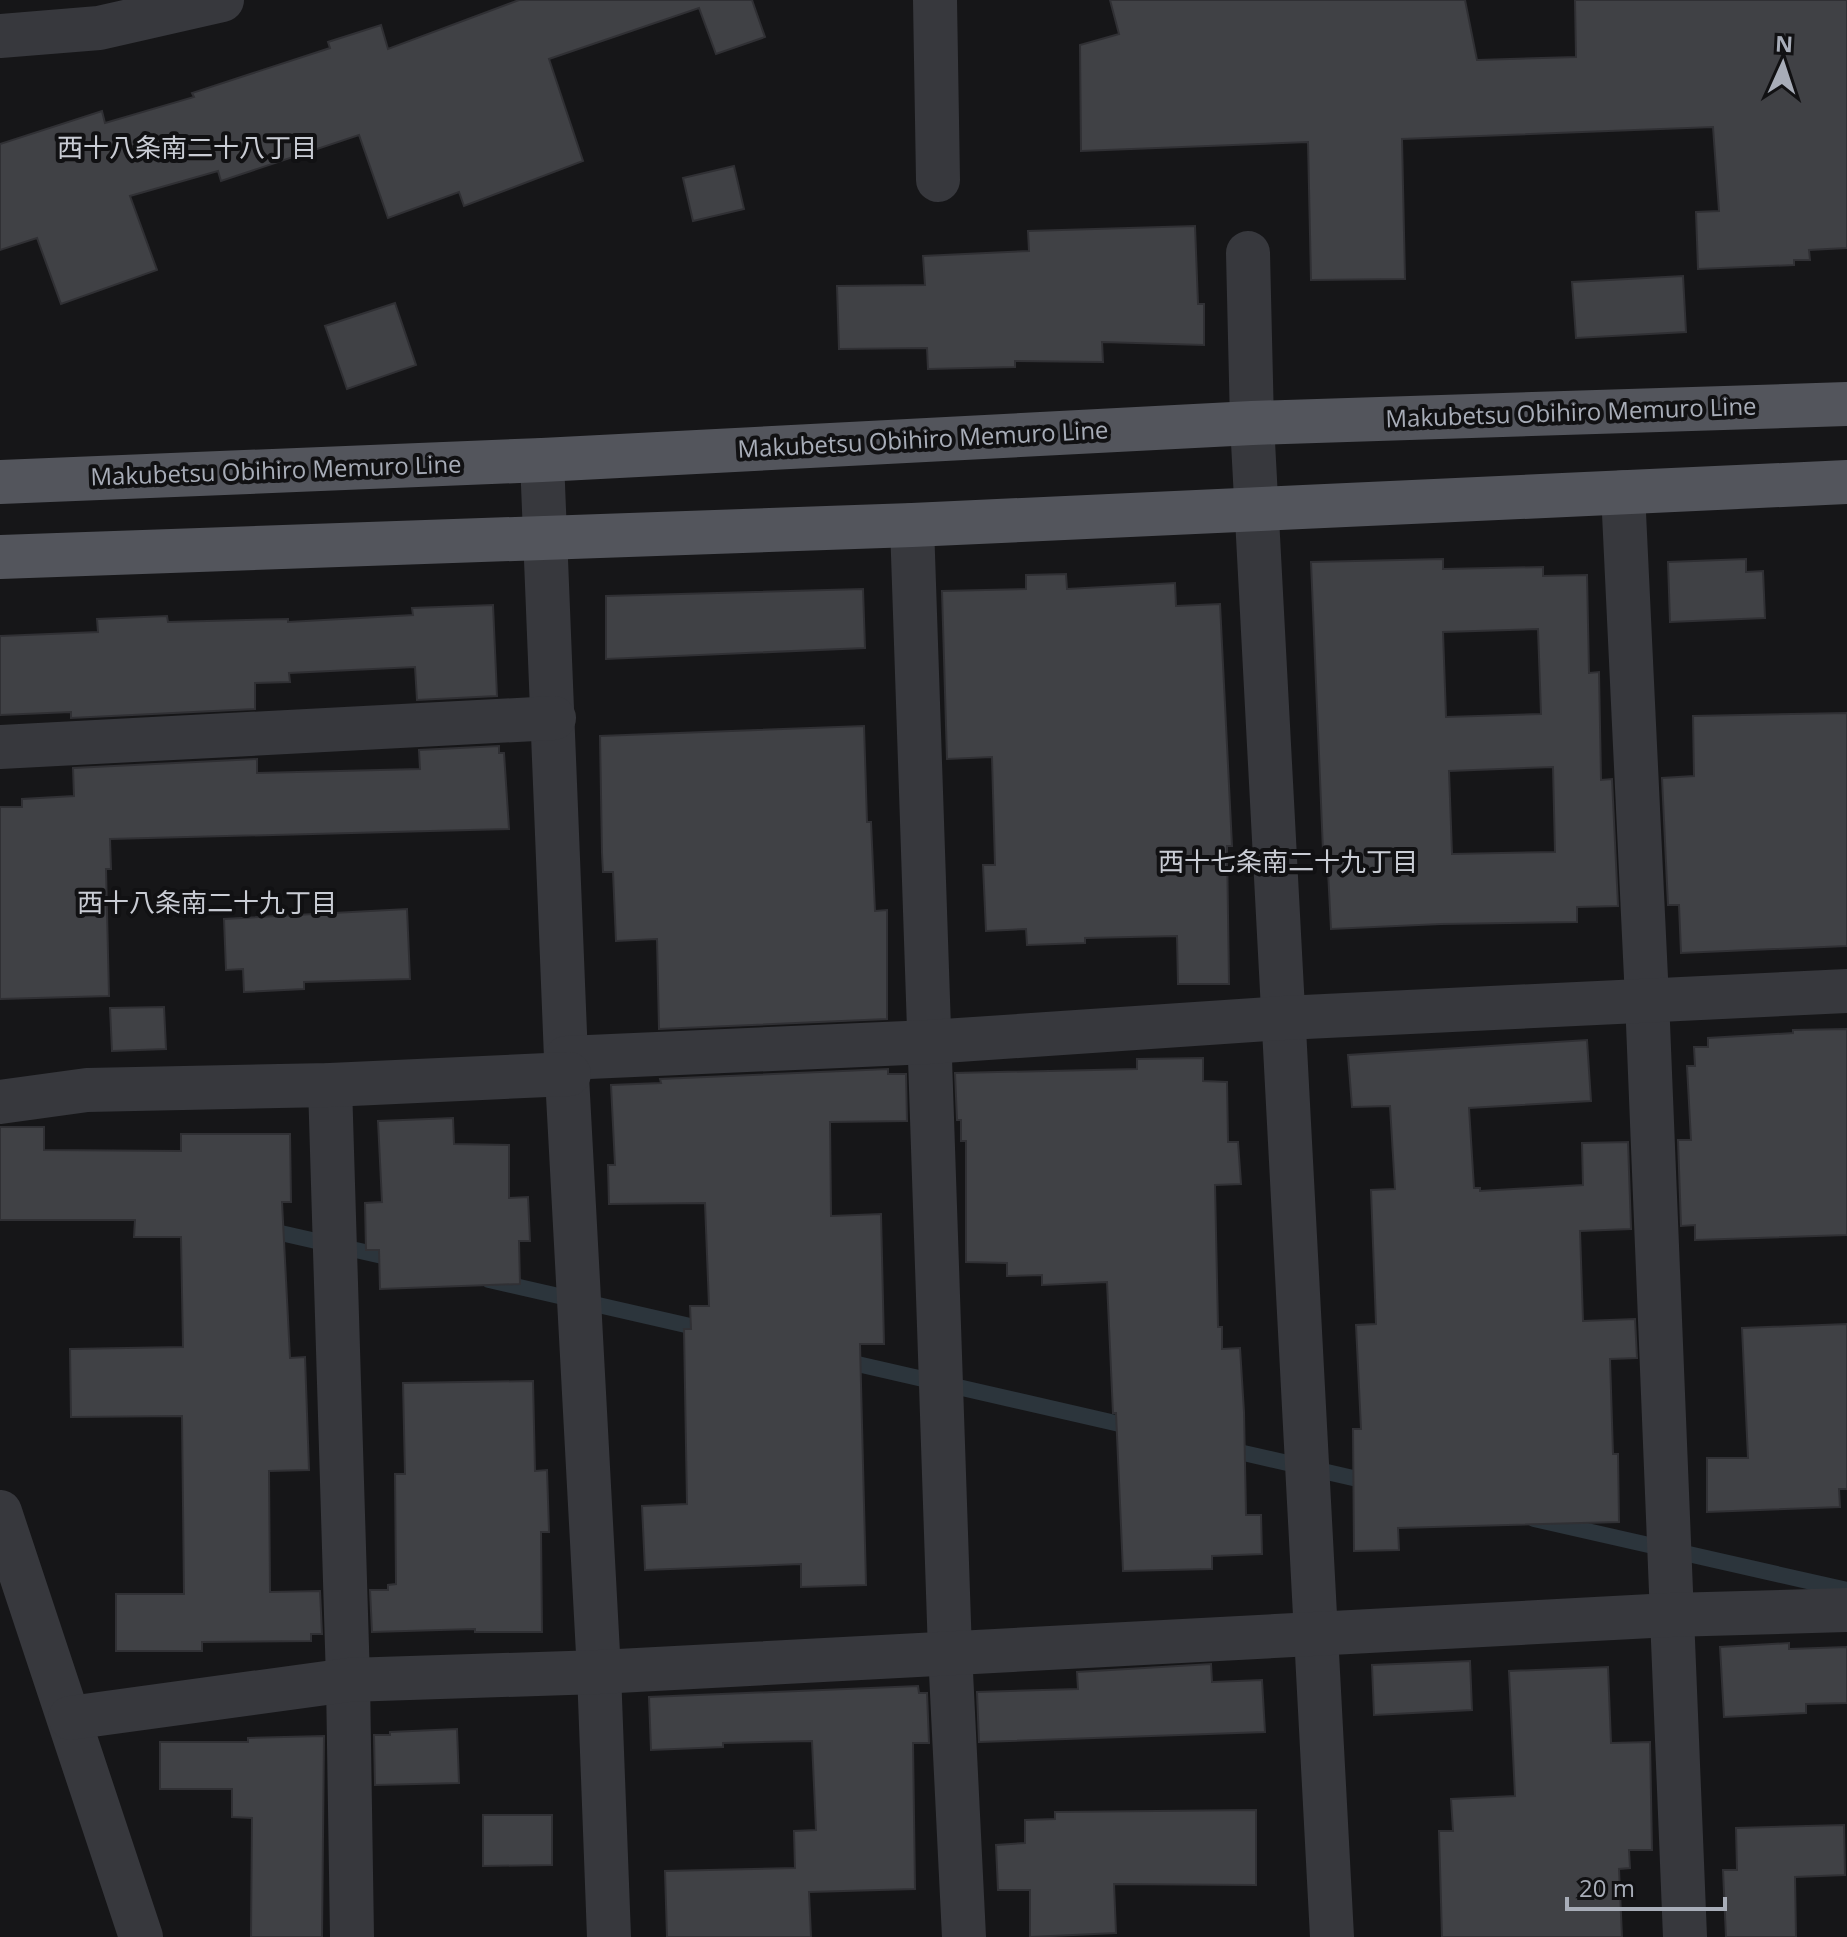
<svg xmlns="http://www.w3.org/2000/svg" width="1847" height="1937" font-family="'Open Sans','Noto Sans JP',sans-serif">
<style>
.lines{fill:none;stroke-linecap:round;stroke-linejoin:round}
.stream{stroke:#2c353c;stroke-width:16}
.building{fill:#404145;stroke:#303034;stroke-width:2;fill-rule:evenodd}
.minor{stroke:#37383d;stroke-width:44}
.major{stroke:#53555c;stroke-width:44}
.labels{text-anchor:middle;stroke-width:8;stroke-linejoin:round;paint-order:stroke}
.street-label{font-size:24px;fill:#a8adb8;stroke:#111113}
.neighbourhood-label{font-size:26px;fill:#c9ccd4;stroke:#111113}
</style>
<rect width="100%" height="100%" fill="#161618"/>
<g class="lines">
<!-- stream -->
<g class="stream">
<polyline points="263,1229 400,1260"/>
<polyline points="489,1280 712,1331"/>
<polyline points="840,1360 1137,1428"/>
<polyline points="1226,1449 1375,1483"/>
<polyline points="1534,1519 1847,1590"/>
</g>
</g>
<!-- building -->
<g class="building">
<polygon points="519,0 752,0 765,37 716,54 699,8 549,59 583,161 464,206 459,192 388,218 359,135 221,181 218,171 130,196 157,270 61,304 37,238 0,250 0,144 102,111 105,123 194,97 192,93 330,48 328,42 381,25 388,49"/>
<polygon points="1110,0 1465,0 1477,60 1576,57 1575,0 1847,0 1847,248 1809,250 1810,260 1794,260 1794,265 1698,269 1696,212 1719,211 1713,127 1402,139 1405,279 1311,280 1308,142 1081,151 1080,45 1119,34"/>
<polygon points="734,166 744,209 693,221 683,178"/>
<polygon points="1195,226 1198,304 1204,304 1204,345 1102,342 1103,362 1015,361 1015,367 928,369 927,348 839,349 837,286 925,285 923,256 1029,251 1028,231"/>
<polygon points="1683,276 1686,332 1576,338 1572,282"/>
<polygon points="395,303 416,365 347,389 325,326"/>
<path d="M1443 559V569L1543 567V576L1587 575 1589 673 1599 672 1601 780 1612 779 1618 906 1577 907V922L1441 924 1331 929 1327 851H1323L1311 562ZM1538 629 1541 714 1446 717 1443 632ZM1553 767 1555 852 1452 854 1449 771Z"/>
<polygon points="1746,559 1746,572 1763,571 1765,618 1670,622 1668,562"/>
<polygon points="1066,574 1067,589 1175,583 1176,606 1220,604 1232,846 1227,846 1229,984 1178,984 1177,936 1085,938 1085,943 1027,945 1026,929 986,931 983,865 995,865 992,757 947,759 942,591 1026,589 1026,575"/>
<polygon points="863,589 865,648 606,659 606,596"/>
<polygon points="493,605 497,696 417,700 415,667 289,673 290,682 255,683 255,709 71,718 71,712 0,715 0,636 98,632 97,619 167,616 168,622 288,619 288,622 413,615 412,608"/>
<polygon points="1847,713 1847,946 1681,953 1679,905 1668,905 1662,778 1694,776 1693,716"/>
<polygon points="864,726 867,822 871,822 875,911 887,910 887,1019 659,1029 657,939 616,941 613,872 603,872 602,853 600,736"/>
<polygon points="499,746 499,753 504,753 509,829 110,839 111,869 106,869 109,996 0,999 0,807 22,807 22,799 74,796 73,768 257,759 257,773 420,769 419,750"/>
<polygon points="407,909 410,979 304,982 304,989 244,992 243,969 226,970 224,919"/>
<polygon points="164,1007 166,1049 112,1051 110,1008"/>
<polygon points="1847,1029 1847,1235 1695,1240 1695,1225 1681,1226 1678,1140 1691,1140 1687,1066 1695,1066 1694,1047 1708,1047 1708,1038 1793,1033 1793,1030"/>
<polygon points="1587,1040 1591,1101 1469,1108 1474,1188 1480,1188 1480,1191 1583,1185 1582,1143 1628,1142 1631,1229 1580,1231 1583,1321 1635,1319 1637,1358 1610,1359 1613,1454 1618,1454 1619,1522 1398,1528 1399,1550 1354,1551 1353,1429 1361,1429 1356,1325 1376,1324 1371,1190 1395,1189 1390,1106 1352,1107 1348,1055"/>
<polygon points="1203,1058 1203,1081 1227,1082 1228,1142 1238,1142 1241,1184 1215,1185 1218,1327 1222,1327 1222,1349 1240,1348 1244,1412 1246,1515 1261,1515 1262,1554 1212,1556 1212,1569 1123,1571 1116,1413 1113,1413 1107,1282 1042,1285 1042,1275 1007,1276 1007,1263 966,1262 966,1141 961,1141 961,1120 957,1120 955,1073 1137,1069 1137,1059"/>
<polygon points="888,1069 888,1074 906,1074 907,1121 830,1122 831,1216 881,1214 884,1344 860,1344 866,1585 801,1587 801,1564 645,1570 642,1506 687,1504 684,1329 691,1329 690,1306 709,1306 705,1203 609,1204 608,1165 615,1165 611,1085 661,1083 660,1079"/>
<polygon points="453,1118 454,1144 509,1145 509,1198 528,1197 530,1241 519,1241 520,1284 380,1289 379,1250 366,1250 365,1203 382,1202 378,1121"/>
<polygon points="0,1127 44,1127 44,1150 181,1151 181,1134 290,1134 291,1202 282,1202 290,1358 305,1357 309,1470 269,1471 270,1592 320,1591 322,1634 311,1634 311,1641 202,1642 202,1651 116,1651 116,1594 184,1594 182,1416 71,1417 70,1349 183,1347 181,1237 134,1237 135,1220 0,1220"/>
<polygon points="1847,1324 1847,1489 1839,1489 1840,1507 1707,1512 1707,1458 1748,1458 1742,1328"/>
<polygon points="533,1381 535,1471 547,1470 549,1532 541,1532 542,1632 475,1632 475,1629 372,1632 370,1590 388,1590 388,1585 396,1584 395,1474 405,1474 403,1383"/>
<polygon points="1789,1643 1789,1649 1847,1647 1847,1703 1806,1704 1806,1713 1724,1717 1720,1647"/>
<polygon points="1470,1661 1472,1710 1374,1715 1372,1665"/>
<polygon points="1211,1664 1212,1682 1262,1680 1265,1732 979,1742 977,1692 1078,1689 1077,1672"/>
<polygon points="1608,1667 1611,1743 1650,1742 1652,1850 1629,1850 1630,1868 1619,1869 1622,1937 1442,1937 1439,1831 1453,1831 1451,1799 1515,1796 1509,1671"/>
<polygon points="918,1686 919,1693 927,1693 929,1743 913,1743 915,1889 809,1892 811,1937 667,1937 665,1871 795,1868 794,1831 816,1830 812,1741 723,1743 723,1747 651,1750 649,1697"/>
<polygon points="457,1729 459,1783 375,1785 374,1735 390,1735 390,1732"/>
<polygon points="324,1736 322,1937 251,1937 252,1818 232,1817 232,1789 160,1789 160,1742 248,1742 248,1738"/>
<polygon points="1256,1810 1256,1885 1114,1884 1116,1933 1030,1937 1030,1890 998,1890 996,1845 1025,1843 1025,1820 1055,1819 1055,1812"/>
<polygon points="483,1815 552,1815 552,1865 483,1866"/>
<polygon points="1844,1825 1845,1875 1795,1877 1796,1937 1726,1937 1723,1870 1737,1870 1736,1828"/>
</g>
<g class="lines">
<!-- minor -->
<g class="minor">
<polyline points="935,0 938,180"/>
<polyline points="0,36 99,28 222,0"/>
<polyline points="1248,253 1252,423 1332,1937"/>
<polyline points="542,460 566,1058 599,1672 609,1937"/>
<polyline points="1623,492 1647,999 1685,1937"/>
<polyline points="912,525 950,1652 964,1937"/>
<polyline points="0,747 554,718"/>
<polyline points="566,1058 929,1042 1284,1018 1847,991"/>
<polyline points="330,1085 348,1680 352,1937"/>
<polyline points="0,1102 87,1090 330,1085 569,1074"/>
<polyline points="0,1512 141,1937"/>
<polyline points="70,1718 348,1680 599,1672 1670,1615 1847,1610"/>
</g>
<!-- major -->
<g class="major">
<polyline points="0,482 542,460 1252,423 1847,404"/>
<polyline points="0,557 912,525 1847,482"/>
</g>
</g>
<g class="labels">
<!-- street labels -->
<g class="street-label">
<text transform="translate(1571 413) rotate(-2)" y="8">Makubetsu Obihiro Memuro Line</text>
<text transform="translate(923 440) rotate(-3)" y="8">Makubetsu Obihiro Memuro Line</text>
<text transform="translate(276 471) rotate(-2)" y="8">Makubetsu Obihiro Memuro Line</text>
</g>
<!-- neighbourhood labels -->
<g class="neighbourhood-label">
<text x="187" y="157">西十八条南二十八丁目</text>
<text x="1288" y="871">西十七条南二十九丁目</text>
<text x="207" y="912">西十八条南二十九丁目</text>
</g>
</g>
<!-- north arrow -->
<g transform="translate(1783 64) rotate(3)" stroke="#111113" stroke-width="6" paint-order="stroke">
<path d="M0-6L14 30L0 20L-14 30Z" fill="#a8adb8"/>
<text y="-12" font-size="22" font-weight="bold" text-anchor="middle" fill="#a8adb8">N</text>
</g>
<!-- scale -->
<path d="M1567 1897v12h158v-12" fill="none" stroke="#a8adb8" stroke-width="4"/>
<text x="1579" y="1897" font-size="24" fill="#a8adb8" stroke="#111113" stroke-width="6" paint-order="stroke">20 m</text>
</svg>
